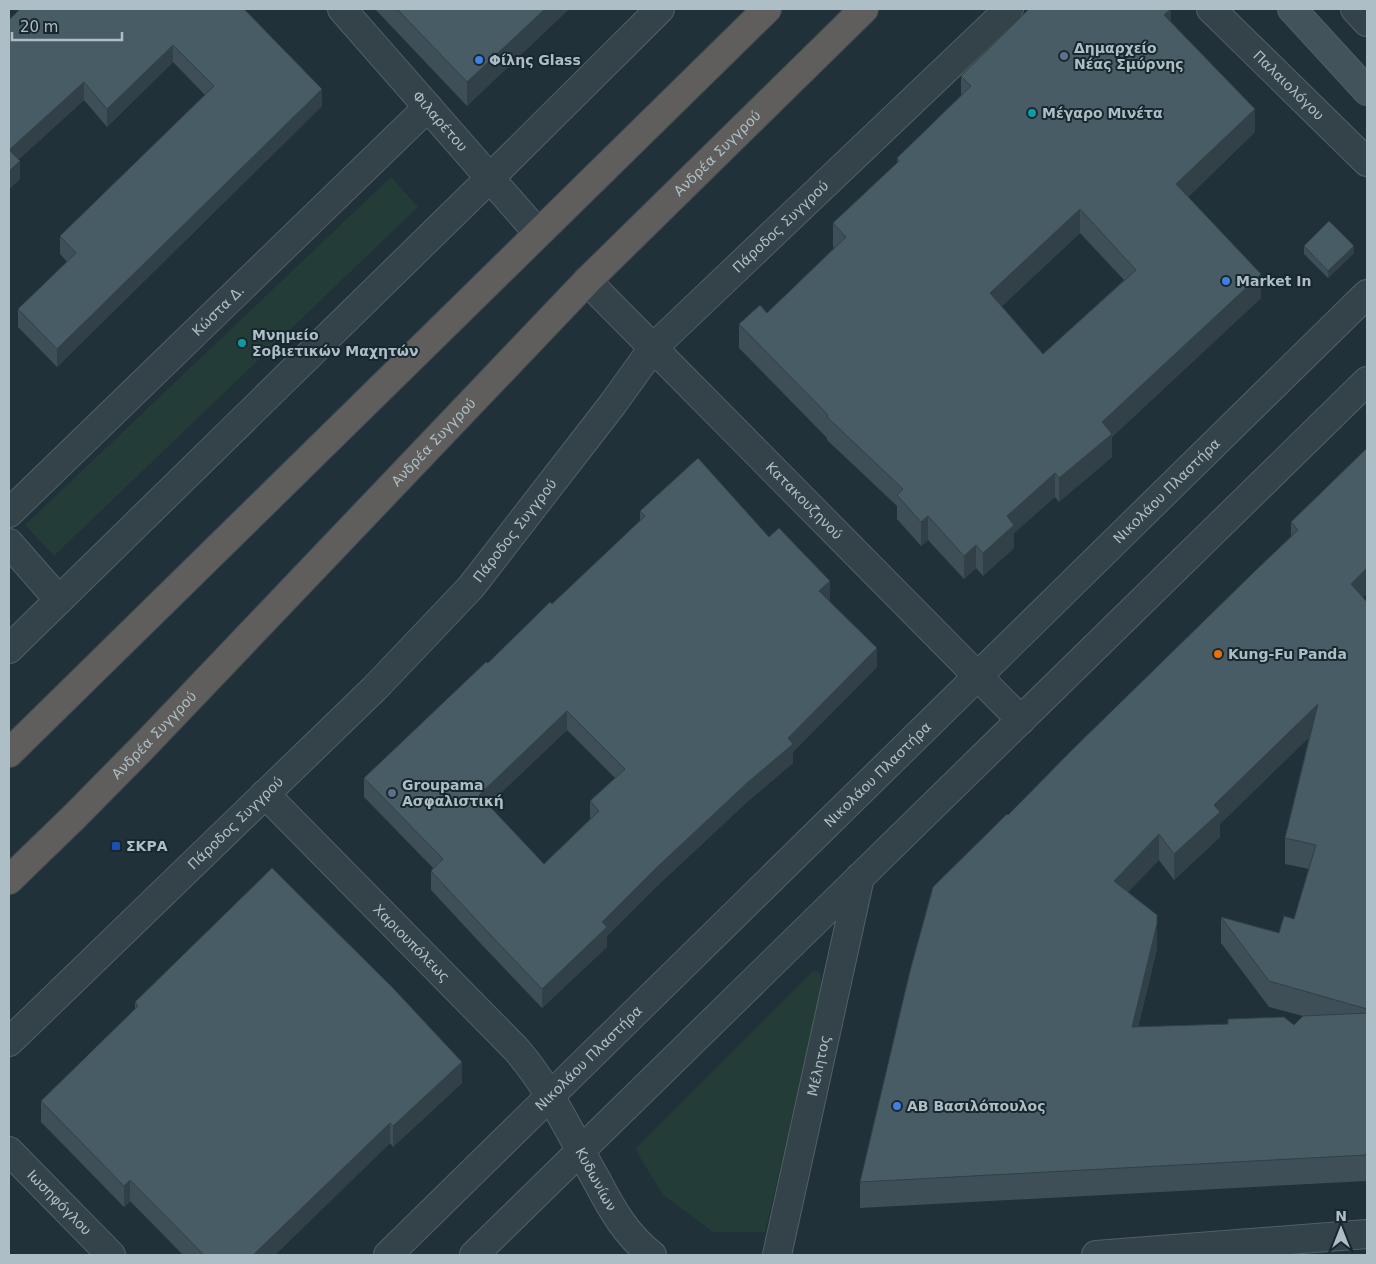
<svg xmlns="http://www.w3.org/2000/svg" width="1376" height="1264" font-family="'DejaVu Sans',sans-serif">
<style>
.green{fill:#233c37}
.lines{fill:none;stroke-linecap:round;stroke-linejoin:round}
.minor-casing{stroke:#516067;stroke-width:30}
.tertiary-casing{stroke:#516067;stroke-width:30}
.secondary-casing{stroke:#516067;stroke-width:30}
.trunk-casing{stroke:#3e4d54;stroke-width:30}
.minor{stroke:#344349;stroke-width:28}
.tertiary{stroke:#344349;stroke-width:28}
.secondary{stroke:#42535c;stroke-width:28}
.trunk{stroke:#605e5d;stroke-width:28}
.wall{fill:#3e4f57;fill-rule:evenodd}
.shaded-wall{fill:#324047}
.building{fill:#485c65;stroke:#324047;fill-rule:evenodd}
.service-dot{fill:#5c6f8a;stroke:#19272e;stroke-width:2}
.shop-dot{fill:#3f7fe0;stroke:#19272e;stroke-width:2}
.culture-dot{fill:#0f9aa8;stroke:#19272e;stroke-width:2}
.food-dot{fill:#e8710a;stroke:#19272e;stroke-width:2}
.transit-dot{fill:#1a4fb4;stroke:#19272e;stroke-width:2}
.labels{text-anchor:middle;stroke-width:4;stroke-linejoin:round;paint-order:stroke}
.poi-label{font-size:14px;font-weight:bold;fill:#aebec6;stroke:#19272e;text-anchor:start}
.street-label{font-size:14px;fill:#aebec6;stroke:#19272e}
</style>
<rect width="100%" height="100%" fill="#203139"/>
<!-- green -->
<g class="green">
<polygon points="391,177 418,207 54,556 25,525"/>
<polygon points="814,970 820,973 823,985 765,1232 713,1232 663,1195 635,1149"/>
</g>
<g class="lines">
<defs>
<g id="minor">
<path id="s1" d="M342 9 538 233"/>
<path id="s2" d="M1211 9 1367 162"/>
<polyline points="1355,9 1367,22"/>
<path id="s3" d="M587 281 1021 720"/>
<path id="s4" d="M9 513 428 107"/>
<polyline points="9,543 59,600"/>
<path id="s5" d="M265 794 516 1049C550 1088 571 1135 596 1179 611 1208 626 1235 652 1255"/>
<path id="s6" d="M9 1151 111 1255"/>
<path id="s7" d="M777 1255 860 877"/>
<polyline points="1096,1255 1367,1234"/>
</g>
<g id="tertiary">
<polyline points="9,649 490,178 660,9"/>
<path id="s8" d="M9 1042 375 688 471 587 612 405 653 348 1009 9"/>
<path id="s9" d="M388 1255 1367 294"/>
<polyline points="474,1255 1367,381"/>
</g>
<polyline id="secondary" points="1292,9 1367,91"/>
<g id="trunk">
<polyline points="9,753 767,9"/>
<path id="s10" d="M9 880 75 816 143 747 587 281 864 9"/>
</g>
</defs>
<!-- minor casing -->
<use href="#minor" class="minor-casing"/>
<!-- tertiary casing -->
<use href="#tertiary" class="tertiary-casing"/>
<!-- secondary casing -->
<use href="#secondary" class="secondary-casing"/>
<!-- trunk casing -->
<use href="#trunk" class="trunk-casing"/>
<!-- minor -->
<use href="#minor" class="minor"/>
<!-- tertiary -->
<use href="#tertiary" class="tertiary"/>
<!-- secondary -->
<use href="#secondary" class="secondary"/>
<!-- trunk -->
<use href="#trunk" class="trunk"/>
</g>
<!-- wall -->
<g class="wall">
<polygon points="244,9 322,106 57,367 18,327 18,309 67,262 60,254 60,236 205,95 173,62 107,127 84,100 18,160 20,179 9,189 9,20"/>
<polygon points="375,9 569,9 467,106"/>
<path d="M1171 22 1255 132 1188 197 1261 298 1112 437V457L1059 502 1055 497 1014 533V548L983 576 976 568 964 579 928 540 921 546 897 519V506L827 440V438L739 348V324L767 313 834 248 833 247V223L897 163V158L961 96V76ZM1080 233 1124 280 1043 354 1002 306Z"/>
<polygon points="1304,246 1354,253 1328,278 1304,254"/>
<path d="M640 511 769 537 830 601H829L877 667 793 752V763L747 802 654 889 607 936V947L542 1008 483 946 431 890V871L433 868 364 797V778L552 604 640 521ZM567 730 615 778 590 801V819L544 864 488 805Z"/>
<path d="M1291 522 1367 602V1172L1366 1181 860 1208V1182L1291 538ZM1309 737 1285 838V864L1309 869 1294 919 1279 933 1221 917V943L1269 1007 1303 1016 1294 1025 1138 1027 1157 949 1128 892 1159 860 1174 880 1220 837V824Z"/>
<polygon points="135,1002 462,1083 393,1147 390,1143 275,1255 183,1255 130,1201 124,1207 41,1122 41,1101 135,1010"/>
</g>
<!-- shaded-wall -->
<g class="shaded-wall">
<polygon points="545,9 569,9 467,106 467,82"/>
<polygon points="1171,9 1171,32 1164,15"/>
<polygon points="173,45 173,62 107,127 107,109"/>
<polygon points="84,82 84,100 9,168 9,150"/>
<polygon points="322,89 322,106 57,367 57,349"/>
<polygon points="1255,109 1255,132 1176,208 1176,184"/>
<polygon points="20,161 20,179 9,189 9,171"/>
<polygon points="1080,209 1080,233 990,317 990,293"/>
<polygon points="1354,246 1354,253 1328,278 1328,271"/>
<polygon points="1261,274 1261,298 1112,437 1112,457 1059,502 1059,478 1102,422"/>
<polygon points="1055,473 1055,497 1014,533 1014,548 983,576 983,553 1007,516"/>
<polygon points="928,516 928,540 921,546 921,522"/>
<polygon points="976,545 976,568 964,579 964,556"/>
<polygon points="1367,568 1367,594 1351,610 1351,584"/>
<polygon points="830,581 830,601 819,611 819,591"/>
<polygon points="877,648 877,667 793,752 793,763 747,802 654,889 607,936 607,947 542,1008 542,989 602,922 788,738"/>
<polygon points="1318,704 1318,729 1220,824 1220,837 1174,880 1174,854 1214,805"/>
<polygon points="567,711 567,730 479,814 479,795"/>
<polygon points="1159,834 1159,860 1114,906 1114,881"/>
<polygon points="1157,924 1157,949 1132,1053 1132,1027"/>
<polygon points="462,1062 462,1083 393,1147 393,1126"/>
<polygon points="390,1123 390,1143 275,1255 253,1255"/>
<polygon points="1367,1146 1367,1172 1366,1181 1366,1155"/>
<polygon points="130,1180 130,1201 124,1207 124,1186"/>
</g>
<!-- building -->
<g class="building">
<polygon points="20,9 244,9 322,89 57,349 18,309 76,253 60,236 214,86 173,45 107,109 84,82 9,150 20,161 9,171 9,20"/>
<polygon points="397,9 545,9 467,82"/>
<path d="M1029 9H1171L1164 15 1255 109 1176 184 1261 274 1102 422 1112 434 1059 478 1055 473 1007 516 1014 525 983 553 976 545 964 556 928 516 921 522 897 495 903 489 827 417 828 415 739 324 760 305 767 313 846 237 833 223 899 161 897 158 971 86 961 76ZM1080 209 1136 270 1043 354 990 293Z"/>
<polygon points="1329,221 1354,246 1328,271 1304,246"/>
<polygon points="1367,448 1367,568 1351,584 1367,602 1367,1009 1269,981 1221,917 1279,933 1284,916 1294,919 1316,845 1285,838 1318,704 1214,805 1220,812 1174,854 1159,834 1114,881 1157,915 1157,924 1132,1027 1228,1024 1228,1019 1284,1017 1294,1025 1303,1016 1367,1013 1367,1146 1366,1155 860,1182 910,971 933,887 1007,814 1008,815 1072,750 1253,573 1298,530 1291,522"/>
<path d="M698 458 769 537 779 528 830 581 819 591 877 648 788 738 793 744 747 783 654 870 602 922 607 927 542 989 483 927 431 871 443 859 364 778 486 662 488 663 550 602 552 604 645 516 640 511ZM567 711 625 769 590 801 599 811 544 864 479 795Z"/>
<polygon points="272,868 393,988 462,1062 393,1126 390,1123 253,1255 204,1255 130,1180 124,1186 41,1101 138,1006 135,1002"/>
</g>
<!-- markers -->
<g class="service-dot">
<circle cx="1064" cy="56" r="5"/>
<circle cx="392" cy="793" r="5"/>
</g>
<g class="shop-dot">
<circle cx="479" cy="60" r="5"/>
<circle cx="1226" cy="281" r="5"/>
<circle cx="897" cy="1106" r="5"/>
</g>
<g class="culture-dot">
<circle cx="1032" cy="113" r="5"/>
<circle cx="242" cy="343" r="5"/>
</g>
<circle class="food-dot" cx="1218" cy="654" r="5"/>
<rect class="transit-dot" x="111" y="841" width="10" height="10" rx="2.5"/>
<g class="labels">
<!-- poi labels -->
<g class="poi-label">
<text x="1074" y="53">Δημαρχείο<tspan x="1074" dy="16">Νέας Σμύρνης</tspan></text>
<text x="489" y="65">Φίλης Glass</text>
<text x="1042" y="118">Μέγαρο Μινέτα</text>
<text x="1236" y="286">Market In</text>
<text x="252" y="340">Μνημείο<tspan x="252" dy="16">Σοβιετικών Μαχητών</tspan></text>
<text x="1228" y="659">Kung-Fu Panda</text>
<text x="402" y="790">Groupama<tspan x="402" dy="16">Ασφαλιστική</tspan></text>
<text x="126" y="851">ΣΚΡΑ</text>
<text x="907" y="1111">ΑΒ Βασιλόπουλος</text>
</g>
<!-- street labels -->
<g class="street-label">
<text dy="5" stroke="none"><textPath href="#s2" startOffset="109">Παλαιολόγου</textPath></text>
<text dy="5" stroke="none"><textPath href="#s1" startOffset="149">Φιλαρέτου</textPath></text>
<text dy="5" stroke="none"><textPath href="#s10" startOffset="1015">Ανδρέα Συγγρού</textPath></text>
<text dy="5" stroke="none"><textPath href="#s8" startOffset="1125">Πάροδος Συγγρού</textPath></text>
<text dy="5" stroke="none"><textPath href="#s4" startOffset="291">Κώστα Δ.</textPath></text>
<text dy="5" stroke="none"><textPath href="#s10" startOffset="610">Ανδρέα Συγγρού</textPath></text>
<text dy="5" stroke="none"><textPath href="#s9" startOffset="1091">Νικολάου Πλαστήρα</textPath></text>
<text dy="5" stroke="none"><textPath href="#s3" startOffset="309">Κατακουζηνού</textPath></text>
<text dy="5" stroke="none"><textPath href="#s8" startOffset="720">Πάροδος Συγγρού</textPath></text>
<text dy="5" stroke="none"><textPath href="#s10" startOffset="205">Ανδρέα Συγγρού</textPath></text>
<text dy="5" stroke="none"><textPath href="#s9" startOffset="686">Νικολάου Πλαστήρα</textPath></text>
<text dy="5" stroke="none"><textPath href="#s8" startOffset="315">Πάροδος Συγγρού</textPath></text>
<text dy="5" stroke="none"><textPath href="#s5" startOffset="209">Χαριουπόλεως</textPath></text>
<text dy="5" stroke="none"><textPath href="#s9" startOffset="281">Νικολάου Πλαστήρα</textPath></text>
<text dy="5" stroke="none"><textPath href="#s7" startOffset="194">Μέλητος</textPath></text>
<text dy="5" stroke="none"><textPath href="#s5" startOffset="511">Κυδωνίων</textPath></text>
<text dy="5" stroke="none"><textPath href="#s6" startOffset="72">Ιωσηφόγλου</textPath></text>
</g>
</g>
<!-- border -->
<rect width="1376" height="1264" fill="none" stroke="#aebec6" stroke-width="20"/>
<!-- north arrow -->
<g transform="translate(1341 1229)" stroke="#19272e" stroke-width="4" paint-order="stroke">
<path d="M0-4L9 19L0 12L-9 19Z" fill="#aebec6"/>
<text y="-8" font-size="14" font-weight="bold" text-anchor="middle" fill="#aebec6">N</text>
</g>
<!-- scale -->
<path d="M12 32v8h110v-8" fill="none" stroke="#aebec6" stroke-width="2.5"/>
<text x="20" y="32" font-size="15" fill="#aebec6" stroke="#19272e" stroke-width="4" paint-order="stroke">20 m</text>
</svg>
